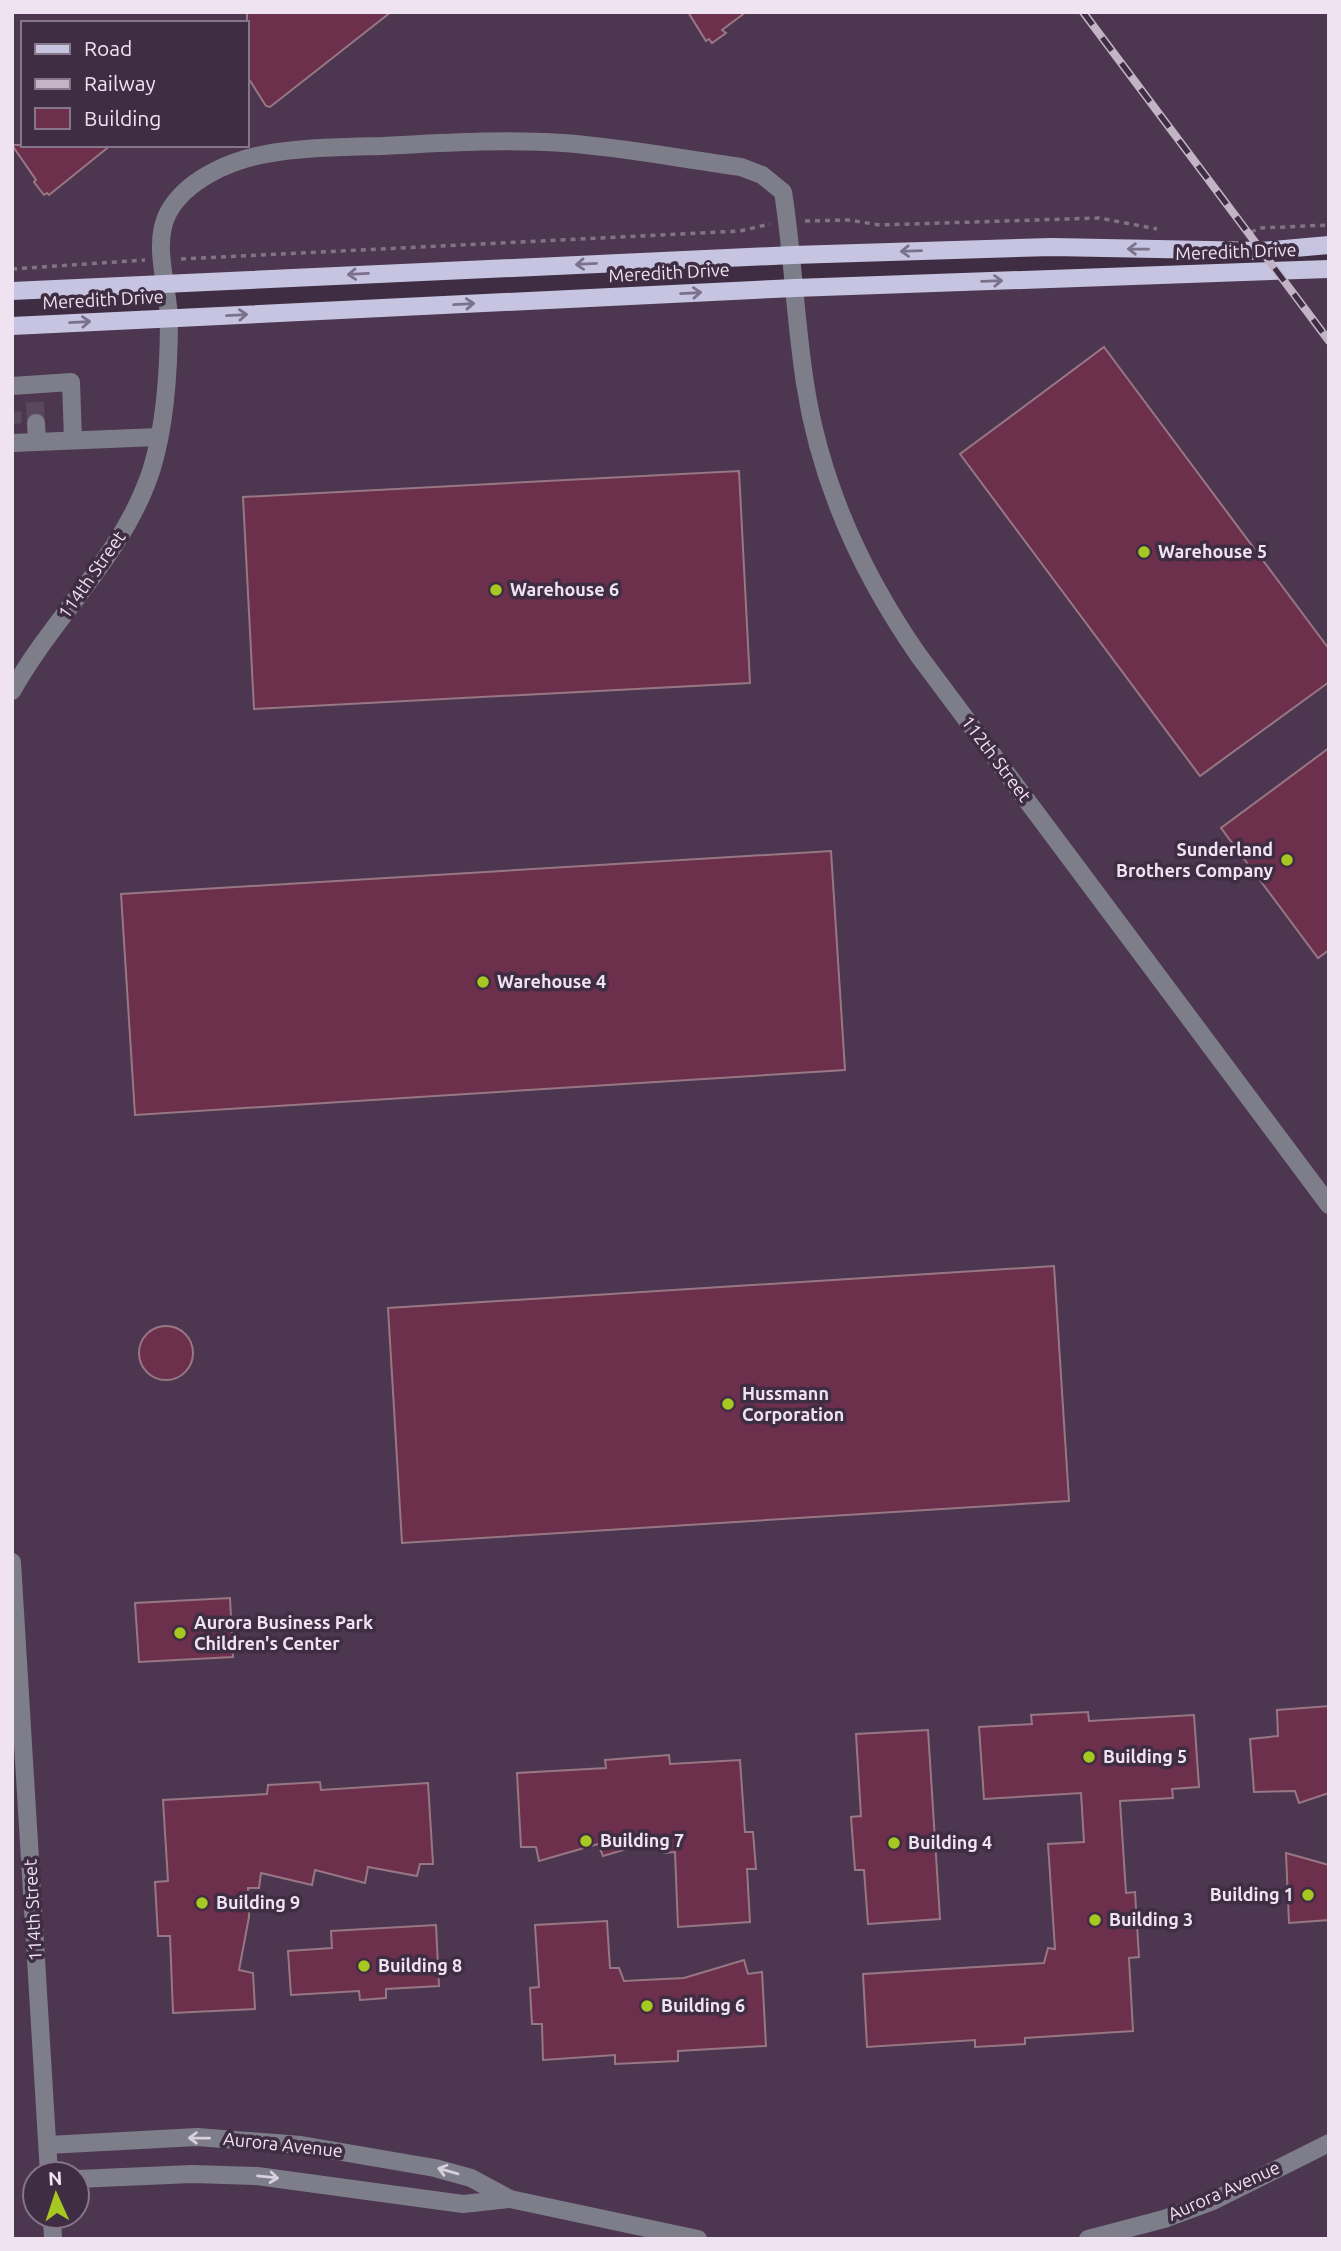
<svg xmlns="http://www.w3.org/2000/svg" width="1341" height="2251" font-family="Ubuntu,sans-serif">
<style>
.built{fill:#4c3650;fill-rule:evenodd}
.building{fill:#6c304c;stroke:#987784;stroke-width:2}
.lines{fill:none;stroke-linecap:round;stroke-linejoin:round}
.minor-tunnel{stroke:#59485d;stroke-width:18;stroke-dasharray:18 9;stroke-linecap:butt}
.path{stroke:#827285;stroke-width:3.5;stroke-dasharray:5 5;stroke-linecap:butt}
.minor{stroke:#7e7d8a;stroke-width:18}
.major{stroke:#c6c4e0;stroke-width:18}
.rail-casing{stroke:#c2b4c4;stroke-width:8}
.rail{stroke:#3f2d43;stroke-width:5;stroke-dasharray:16;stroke-linecap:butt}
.oneway{stroke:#7c718a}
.oneway2{stroke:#d8cfdc}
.poi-dot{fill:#a6c821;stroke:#3f2d43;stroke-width:2.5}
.labels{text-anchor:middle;stroke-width:7;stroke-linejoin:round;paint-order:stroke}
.street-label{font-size:18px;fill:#efe3f1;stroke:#3f2d43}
.poi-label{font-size:18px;font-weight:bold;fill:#efe3f1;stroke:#3f2d43;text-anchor:start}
</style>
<rect width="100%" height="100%" fill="#3f2d43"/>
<!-- built -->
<g class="built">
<path d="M12 12H1329V245L1052 247 12 291ZM23 23H247V145H23Z"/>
<path d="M1329 269V2239H12V326ZM35 2174H77V2216H35Z"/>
</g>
<!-- building -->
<g class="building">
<polygon points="247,12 391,12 270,107 266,106 247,76"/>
<polygon points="688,12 746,12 722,30 726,33 712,43 709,39 706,41"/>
<polygon points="12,145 111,145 49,195 47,193 44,195 34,182 36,180"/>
<polygon points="1104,347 1329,649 1329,682 1200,776 960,454"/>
<polygon points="739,471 750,683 254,709 243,497"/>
<polygon points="1329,748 1329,950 1318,958 1221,828"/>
<polygon points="831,851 845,1070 135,1115 121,894"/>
<polygon points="1054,1266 1069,1501 402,1543 388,1308"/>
<circle cx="166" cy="1353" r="27"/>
<polygon points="230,1598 233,1657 139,1662 135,1603"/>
<polygon points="1329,1706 1329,1793 1299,1803 1295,1791 1254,1792 1250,1739 1278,1736 1277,1710"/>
<polygon points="1088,1712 1089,1721 1194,1715 1199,1787 1172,1789 1173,1798 1120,1801 1126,1893 1135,1892 1139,1957 1129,1958 1133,2031 1025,2038 1025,2044 975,2047 975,2040 867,2047 863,1974 1044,1963 1048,1948 1055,1949 1048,1844 1084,1842 1081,1793 984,1799 979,1727 1032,1724 1031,1715"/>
<polygon points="928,1730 940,1919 868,1924 864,1870 855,1870 851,1817 861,1816 856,1734"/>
<polygon points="669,1755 670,1764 740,1760 745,1832 753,1832 756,1869 747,1869 750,1922 678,1927 675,1852 664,1853 660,1839 603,1856 598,1844 539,1861 536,1847 521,1847 517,1773 606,1768 605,1760"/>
<polygon points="320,1782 321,1790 428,1783 433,1864 420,1864 417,1876 368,1867 365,1883 315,1870 312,1885 261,1873 259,1888 248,1888 249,1917 239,1970 253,1973 255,2009 173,2013 170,1936 158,1936 155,1882 168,1881 163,1800 267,1794 268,1785"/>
<polygon points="1286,1853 1329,1865 1329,1920 1289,1923"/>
<polygon points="607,1921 610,1968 619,1968 624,1981 684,1978 744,1960 748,1974 762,1972 766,2046 678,2051 678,2061 615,2064 615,2055 543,2060 542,2024 532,2024 530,1988 539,1987 535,1925"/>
<polygon points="436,1925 439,1986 386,1989 386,1998 360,2000 359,1991 291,1995 288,1951 332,1948 331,1931"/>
</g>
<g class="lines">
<!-- minor-tunnel -->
<g class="minor-tunnel">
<polyline points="35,402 36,423"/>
<polyline points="12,412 13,424"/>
</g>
<!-- path -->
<g class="path">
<polyline points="805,221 848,220 880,225 1099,218 1157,229"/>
<polyline points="1251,232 1261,228 1329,225"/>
<polyline points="181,259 740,231 770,224"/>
<polyline points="12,269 145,260"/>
</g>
<!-- minor -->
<g class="minor">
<polyline points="12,386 71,382 73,440"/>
<polyline points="36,423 37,442"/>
<polyline points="12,443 158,437"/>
<path d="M12 691C55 614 125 554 152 468 166 422 169 367 169 318 168 286 152 244 168 213 185 181 227 162 261 155 301 147 343 147 383 146 443 143 503 139 563 143 622 147 682 159 741 167L762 175 783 192C793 255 795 319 805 383 820 482 862 574 919 656L1329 1205"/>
<polyline points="12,1562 49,2174"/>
<polyline points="48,2145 197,2137 301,2145 435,2168 471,2178 510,2199 698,2239"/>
<polyline points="77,2179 192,2174 257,2176 463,2204 510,2199"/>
<polyline points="52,2216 53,2239"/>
<polyline points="1088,2239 1164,2219 1213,2201 1329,2143"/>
</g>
<!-- major -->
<g class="major">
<polyline points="12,291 793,255 1052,247 1261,251 1329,245"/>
<polyline points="12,326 795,288 1329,269"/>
</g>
<defs>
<polyline id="rail" points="1083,12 1329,341"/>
</defs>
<!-- rail casing -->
<use href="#rail" class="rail-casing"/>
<!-- rail -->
<use href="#rail" class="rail"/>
</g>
<!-- one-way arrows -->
<defs><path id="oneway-shaft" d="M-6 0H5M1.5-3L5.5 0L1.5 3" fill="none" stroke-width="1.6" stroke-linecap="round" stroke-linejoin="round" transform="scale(1.75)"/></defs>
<g class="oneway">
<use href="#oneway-shaft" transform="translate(1138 249) rotate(-179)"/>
<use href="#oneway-shaft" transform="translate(911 251) rotate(178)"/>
<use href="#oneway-shaft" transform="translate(586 264) rotate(177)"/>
<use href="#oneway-shaft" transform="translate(358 274) rotate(177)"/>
<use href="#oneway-shaft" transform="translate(992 281) rotate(-2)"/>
<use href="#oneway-shaft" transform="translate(691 293) rotate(-3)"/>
<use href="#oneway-shaft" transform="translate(464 304) rotate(-3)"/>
<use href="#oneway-shaft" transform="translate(237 315) rotate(-3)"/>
<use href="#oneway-shaft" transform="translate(80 322) rotate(-3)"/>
</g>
<g class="oneway2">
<use href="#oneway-shaft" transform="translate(199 2138) rotate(-179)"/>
<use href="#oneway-shaft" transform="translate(448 2171) rotate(-164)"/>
<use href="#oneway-shaft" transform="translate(268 2177) rotate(6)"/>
</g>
<!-- markers -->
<g class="poi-dot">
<circle cx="1144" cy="552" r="7"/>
<circle cx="496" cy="590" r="7"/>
<circle cx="1287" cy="860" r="7"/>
<circle cx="483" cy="982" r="7"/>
<circle cx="728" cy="1404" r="7"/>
<circle cx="180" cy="1633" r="7"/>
<circle cx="1089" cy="1757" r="7"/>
<circle cx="586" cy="1841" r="7"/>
<circle cx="894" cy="1843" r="7"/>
<circle cx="1308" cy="1895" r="7"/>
<circle cx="202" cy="1903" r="7"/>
<circle cx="1095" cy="1920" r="7"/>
<circle cx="364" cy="1966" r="7"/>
<circle cx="647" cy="2006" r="7"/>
</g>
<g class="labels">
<!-- street labels -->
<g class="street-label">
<text transform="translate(1236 252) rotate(-2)" y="6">Meredith Drive</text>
<text transform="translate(669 273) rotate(-3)" y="6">Meredith Drive</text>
<text transform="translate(103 300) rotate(-3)" y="6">Meredith Drive</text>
<text transform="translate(92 575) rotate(-55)" y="6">114th Street</text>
<text transform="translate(996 759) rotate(53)" y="6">112th Street</text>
<text transform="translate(33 1910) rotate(-93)" y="6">114th Street</text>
<text transform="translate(283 2145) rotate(6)" y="6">Aurora Avenue</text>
<text transform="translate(1224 2191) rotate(-24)" y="6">Aurora Avenue</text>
</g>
<!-- poi labels -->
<g class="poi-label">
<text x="1158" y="558">Warehouse 5</text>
<text x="510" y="596">Warehouse 6</text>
<text x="1273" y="856" text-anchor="end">Sunderland<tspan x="1273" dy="21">Brothers Company</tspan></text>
<text x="497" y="988">Warehouse 4</text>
<text x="742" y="1400">Hussmann<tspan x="742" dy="21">Corporation</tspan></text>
<text x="194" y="1629">Aurora Business Park<tspan x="194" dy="21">Children's Center</tspan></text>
<text x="1103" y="1763">Building 5</text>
<text x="600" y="1847">Building 7</text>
<text x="908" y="1849">Building 4</text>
<text x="1294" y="1901" text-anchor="end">Building 1</text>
<text x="216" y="1909">Building 9</text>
<text x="1109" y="1926">Building 3</text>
<text x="378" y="1972">Building 8</text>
<text x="661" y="2012">Building 6</text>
</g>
</g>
<!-- border -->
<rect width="1341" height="2251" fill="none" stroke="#efe3f1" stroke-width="28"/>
<!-- legend -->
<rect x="21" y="21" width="228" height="126" fill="#3f2d43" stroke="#857689" stroke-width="2"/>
<rect x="35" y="44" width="35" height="10" fill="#c6c4e0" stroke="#857689" stroke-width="2"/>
<text x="84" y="56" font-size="21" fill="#efe3f1">Road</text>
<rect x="35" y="79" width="35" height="10" fill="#c2b4c4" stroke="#857689" stroke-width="2"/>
<text x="84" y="91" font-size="21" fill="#efe3f1">Railway</text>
<rect x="35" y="108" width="35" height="21" fill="#6c304c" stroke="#857689" stroke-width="2"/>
<text x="84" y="126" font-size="21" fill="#efe3f1">Building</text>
<!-- north arrow -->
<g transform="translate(56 2195) rotate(357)"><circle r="33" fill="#3f2d43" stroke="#857689" stroke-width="2"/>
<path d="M0-5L12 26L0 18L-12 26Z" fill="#a6c821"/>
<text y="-10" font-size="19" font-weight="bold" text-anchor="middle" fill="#efe3f1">N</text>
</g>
</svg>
